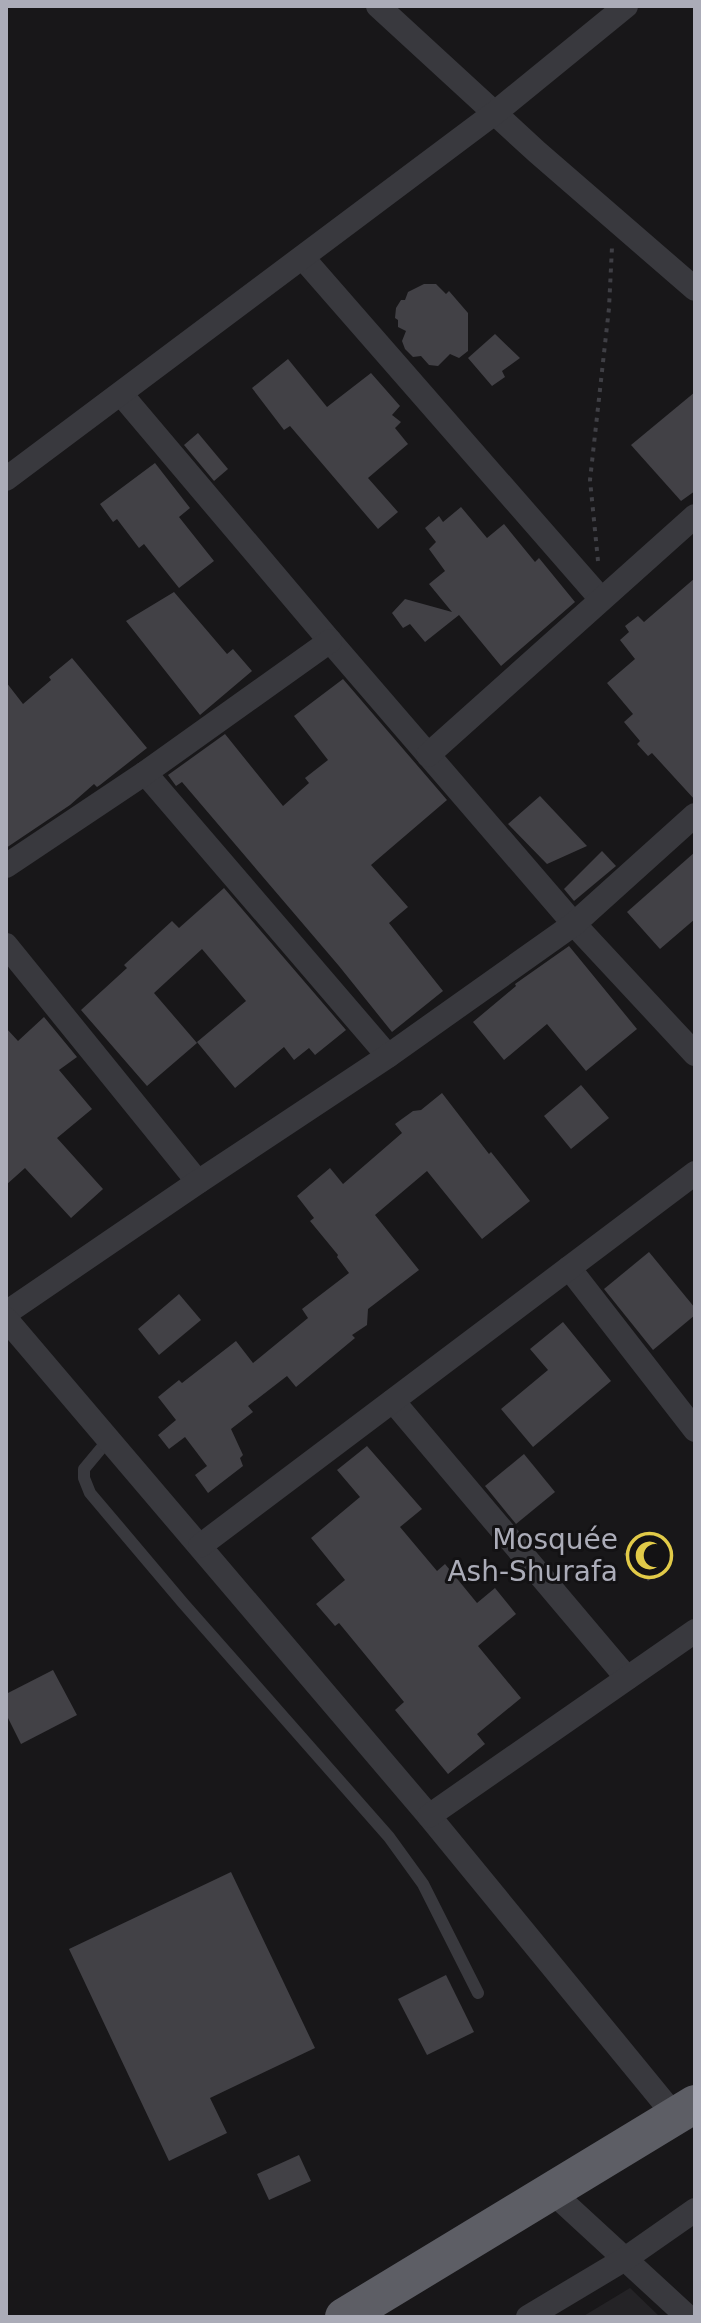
<svg xmlns="http://www.w3.org/2000/svg" width="701" height="2323" font-family="'DejaVu Sans',sans-serif">
<style>
.built{fill:#242326}
.building{fill:#424146}
.lines{fill:none;stroke-linecap:round;stroke-linejoin:round}
.path{stroke:#3f3f45;stroke-width:4;stroke-dasharray:4 6;stroke-linecap:butt}
.service{stroke:#39393e;stroke-width:12}
.minor{stroke:#39393e;stroke-width:24}
.trunk{stroke:#5d5e65;stroke-width:38}
.labels{text-anchor:middle;stroke-width:6;stroke-linejoin:round;paint-order:stroke}
.poi-label{font-size:28px;fill:#abacb8;stroke:#131214;text-anchor:end}
</style>
<rect width="100%" height="100%" fill="#181719"/>
<!-- built -->
<polygon class="built" points="630,2288 660,2317 582,2317"/>
<!-- building -->
<g class="building">
<polygon points="424,284 436,284 446,294 449,291 468,313 468,351 459,358 450,354 438,366 429,365 421,356 413,357 405,349 402,341 406,331 398,327 398,320 395,318 396,308 401,300 405,300 408,292"/>
<polygon points="495,334 520,358 502,371 505,377 492,386 468,358"/>
<polygon points="288,359 327,407 371,373 400,406 392,415 401,422 395,428 408,444 368,478 398,512 378,529 290,426 284,430 252,388"/>
<polygon points="695,392 695,491 681,501 631,445"/>
<polygon points="198,433 228,469 214,481 184,445"/>
<polygon points="155,463 190,508 179,517 214,561 179,588 144,544 139,548 117,519 113,522 100,504"/>
<polygon points="461,507 487,538 504,524 535,562 539,558 575,602 501,666 459,615 425,642 410,624 403,628 392,613 405,599 452,612 429,584 445,571 429,549 436,542 425,528 439,516 443,522"/>
<polygon points="695,578 695,800 652,753 648,756 637,744 640,741 624,722 633,714 607,683 635,659 620,640 629,632 625,626 638,616 644,622"/>
<polygon points="174,592 227,654 233,649 252,671 200,715 126,621"/>
<polygon points="72,658 147,748 100,785 97,787 94,784 70,805 6,848 6,682 23,704 51,680 49,677"/>
<polygon points="343,679 447,800 371,865 408,907 389,923 443,991 392,1032 339,966 182,782 176,786 168,775 225,734 283,806 309,783 305,778 328,760 294,716"/>
<polygon points="540,796 587,846 547,864 508,824"/>
<polygon points="602,851 616,866 574,901 564,889"/>
<polygon points="695,852 695,919 660,949 627,912"/>
<polygon points="224,888 346,1030 315,1055 309,1048 294,1060 284,1047 235,1088 197,1042 246,1001 202,949 154,993 197,1043 147,1086 81,1010 127,968 124,965 172,921 179,928"/>
<polygon points="569,946 637,1029 586,1071 547,1024 504,1060 473,1022 516,986 515,984"/>
<polygon points="44,1017 77,1057 59,1070 92,1109 57,1138 103,1189 71,1218 25,1168 6,1185 6,1028 18,1041"/>
<polygon points="581,1085 609,1118 571,1149 544,1116"/>
<polygon points="442,1093 489,1154 491,1152 530,1201 482,1239 427,1171 375,1215 419,1270 368,1309 367,1325 352,1335 355,1338 296,1387 287,1376 248,1406 253,1412 231,1429 243,1455 240,1458 243,1466 208,1493 195,1475 207,1466 185,1437 169,1449 158,1435 176,1420 158,1397 179,1380 182,1383 236,1341 253,1363 308,1318 302,1309 349,1273 337,1257 338,1255 310,1221 314,1218 297,1196 330,1168 343,1184 402,1133 395,1124 413,1111 421,1110"/>
<polygon points="649,1252 695,1308 695,1315 653,1350 604,1289"/>
<polygon points="179,1294 201,1320 159,1355 138,1329"/>
<polygon points="563,1322 611,1381 533,1447 501,1409 548,1370 530,1349"/>
<polygon points="367,1446 422,1509 400,1527 437,1571 445,1564 477,1603 495,1588 516,1614 478,1646 521,1698 477,1734 485,1744 448,1774 395,1710 404,1702 339,1623 335,1626 316,1604 345,1580 311,1538 360,1497 337,1470"/>
<polygon points="524,1454 555,1492 516,1524 485,1486"/>
<polygon points="648,1532 673,1557 648,1581 624,1554"/>
<polygon points="53,1670 77,1715 21,1744 6,1714 6,1694"/>
<polygon points="231,1872 315,2048 210,2098 227,2133 169,2161 69,1949"/>
<polygon points="446,1975 474,2032 427,2055 398,1999"/>
<polygon points="299,2155 311,2181 269,2200 257,2174"/>
</g>
<g class="lines">
<!-- path -->
<polyline class="path" points="598,561 590,480 609,308 612,247"/>
<!-- service -->
<polyline class="service" points="109,1439 84,1469 84,1478 90,1493 183,1603 389,1837 423,1884 478,1993"/>
<!-- minor -->
<g class="minor">
<polyline points="378,6 537,152 695,289"/>
<polyline points="303,258 601,599"/>
<polyline points="121,394 330,641 574,924 695,1054"/>
<polyline points="6,479 496,112 626,6"/>
<polyline points="428,755 695,516"/>
<polyline points="145,773 388,1056"/>
<polyline points="6,866 145,773 330,641"/>
<polyline points="6,945 198,1182"/>
<polyline points="569,1268 695,1430"/>
<polyline points="6,1313 198,1182 388,1056 574,924 695,815"/>
<polyline points="6,1319 429,1816 675,2116"/>
<polyline points="393,1401 627,1678"/>
<polyline points="200,1546 695,1173"/>
<polyline points="429,1816 695,1631"/>
<polyline points="551,2191 688,2317"/>
<polyline points="528,2317 625,2259 695,2210"/>
</g>
<!-- trunk -->
<polyline class="trunk" points="344,2317 695,2104"/>
</g>
<!-- icons -->
<defs>
<symbol id="mosque-ring" viewBox="-11 -11 22 22"><circle r="9.5" fill="#131214" stroke="#e1ca48" stroke-width="1.5"/><path d="M3.5-4.9A6 6 0 1 0 3.5 4.9A5 5 0 1 1 3.5-4.9Z" fill="#e1ca48"/></symbol>
</defs>
<g fill-rule="evenodd">
<use href="#mosque-ring" x="624" y="1530" width="51" height="51"/>
</g>
<g class="labels">
<!-- poi labels -->
<g class="poi-label">
<text x="618" y="1549">Mosquée<tspan x="618" dy="32">Ash-Shurafa</tspan></text>
</g>
</g>
<!-- border -->
<rect width="701" height="2323" fill="none" stroke="#abacb8" stroke-width="16"/>
</svg>
